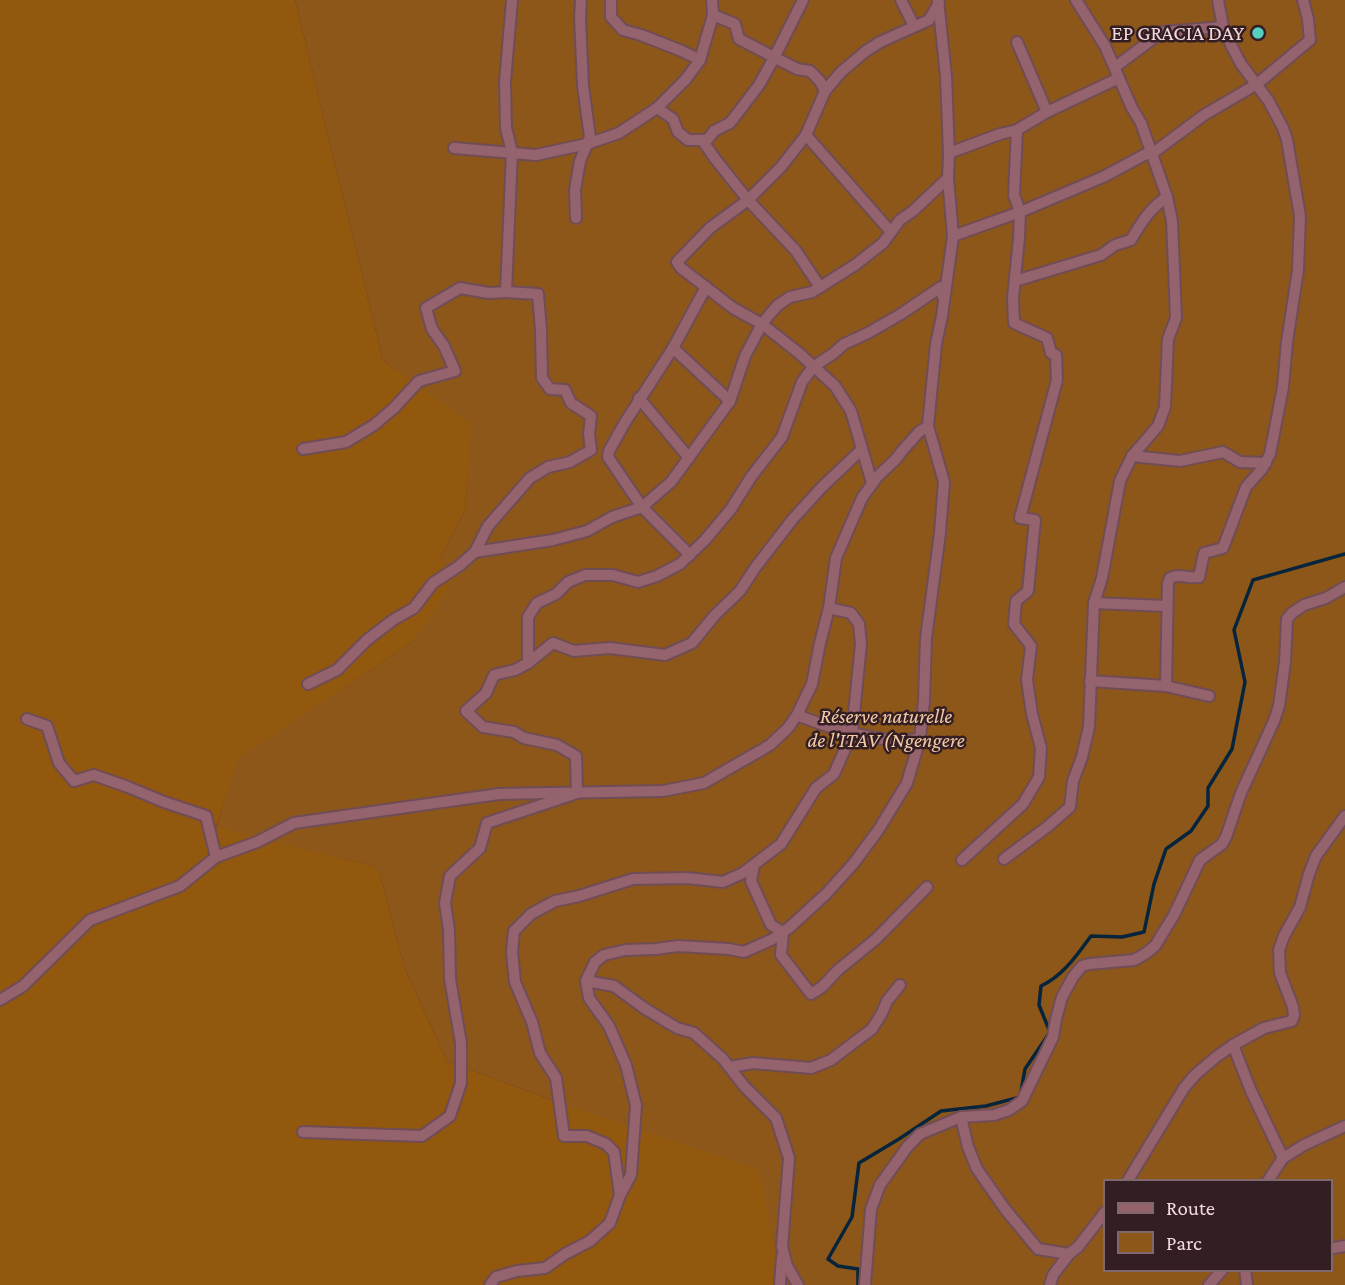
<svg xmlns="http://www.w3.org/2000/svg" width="1345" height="1285" font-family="'Crimson Pro',serif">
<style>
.green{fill:#8d5719;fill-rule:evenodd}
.forest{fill:#92580e}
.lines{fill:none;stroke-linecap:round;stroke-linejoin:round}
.stream{stroke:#06253c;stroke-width:3.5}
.street-casing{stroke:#704c56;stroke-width:14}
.street{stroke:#94636e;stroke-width:10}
.poi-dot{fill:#58cec0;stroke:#321e23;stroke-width:2.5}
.labels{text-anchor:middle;stroke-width:5;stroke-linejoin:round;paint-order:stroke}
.poi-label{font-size:21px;fill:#f4d8dd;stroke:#321e23;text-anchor:end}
.park-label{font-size:21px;font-style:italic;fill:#f3caa5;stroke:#321e23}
</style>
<rect width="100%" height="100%" fill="#5a2f3a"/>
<!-- green -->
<path class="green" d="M295 0H1345V1285H781L554 1101 447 1061 405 969 378 867 216 828 237 759 413 641 440 558 465 511 470 426 383 360ZM1105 1182H1329V1269H1105Z"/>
<!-- forest -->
<polygon class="forest" points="0,0 295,0 383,360 471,425 465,511 440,558 449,589 413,641 238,759 216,827 378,867 405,969 447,1061 554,1101 759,1170 781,1285 0,1285"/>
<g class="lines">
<!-- stream -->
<path class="stream" d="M858 1285V1269L838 1266 828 1259 852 1217 859 1163 899 1139 941 1111 986 1106 1020 1097 1025 1069 1050 1032 1039 1005 1041 986C1063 976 1077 955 1091 936L1122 937 1144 932 1154 884 1166 849 1191 831 1208 806V788L1232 749 1245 682 1234 630 1253 580 1345 554"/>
<defs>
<g id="street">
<polyline points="611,0 611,17 623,30 641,35 682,51 700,60"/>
<polyline points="803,0 774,58 759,85 730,123 714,131 708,139 702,140 716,160 748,200 796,251 820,287"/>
<polyline points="901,0 914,26"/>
<polyline points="713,15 735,24 739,39 797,69 810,71 820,81 825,91"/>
<polyline points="1017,42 1047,112"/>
<polyline points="1115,67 1162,32 1223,27"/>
<polyline points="657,108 673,119 678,132 688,140 702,140"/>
<polyline points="806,135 891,232"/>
<polyline points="454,148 536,155 587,144 619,133 657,108 686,79 700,60 713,15 712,0"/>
<polyline points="949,153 1000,134 1017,130 1047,112 1119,78"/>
<polyline points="576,218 575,190 580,161 590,137 583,86 580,17 581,0"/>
<polyline points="953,236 1020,212 1103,177 1146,154 1153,153 1204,115 1257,84 1310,40 1308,19 1303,0"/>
<path d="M1015 281 1101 255 1115 245 1131 240C1141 223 1150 208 1167 197"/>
<polyline points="673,348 730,401"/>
<polyline points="639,398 689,458"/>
<polyline points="303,449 346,442 374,425 394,408 419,381 455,371 444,346 432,329 426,308 460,288 489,293 506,292 512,152 506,128 505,82 512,0"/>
<polyline points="1132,456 1180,461 1223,452 1240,462 1266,463"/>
<polyline points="872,483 851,411 835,386 800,354 762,324 733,308 681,268 677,262 710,228 748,200 781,167 806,135 825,91 841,72 866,51 880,42 929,20 939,3"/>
<polyline points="475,552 488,526 530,478 548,467 570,462 591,450 589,434 591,416 571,403 565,390 550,389 542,378 541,330 538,294 506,292"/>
<polyline points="690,555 642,507 608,457 609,451 624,424 673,348 706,287"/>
<polyline points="1094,603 1167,606"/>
<polyline points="528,663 553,643 574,651 610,648 665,655 692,643 715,615 740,591 755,568 792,520 822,487 862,449"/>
<polyline points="1090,681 1166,686 1209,696"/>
<polyline points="308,684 337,670 367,640 393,620 414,608 433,583 459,566 475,552 553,540 587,531 612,517 642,507 671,482 730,401 745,356 762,324 770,314 778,305 790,297 812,292 855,265 883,243 900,220 913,211 948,178"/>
<path d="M1166 686 1168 583 1170 578C1179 573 1189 579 1199 577L1204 553 1223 548 1246 487 1262 469 1270 454 1283 387 1287 342 1298 270 1300 216 1287 140 1283 128 1268 100 1241 64 1231 45 1223 27 1218 0"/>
<path d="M797 715C827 727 860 737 893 740 902 741 911 739 920 739"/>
<polyline points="27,719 47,726 59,763 74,781 94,775 128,787 164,802 206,816 216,857"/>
<polyline points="1004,859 1047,827 1070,807 1073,781 1082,757 1089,727 1094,603 1102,578 1120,481 1132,456 1158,426 1165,407 1168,339 1176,318 1172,221 1167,197 1141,123 1132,108 1105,46 1076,0"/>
<polyline points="962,860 1023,804 1039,777 1041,748 1032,714 1027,680 1031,646 1014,624 1016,601 1028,591 1035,520 1020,518 1057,380 1056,355 1051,353 1047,338 1014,323 1013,298 1019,238 1020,212 1014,195 1017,130"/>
<polyline points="754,865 751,881 771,925 783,932 781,955 811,994 822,987 838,970 876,939 927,887"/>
<polyline points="586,981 589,998 609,1026 626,1065 636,1105 631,1175 620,1195"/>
<polyline points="0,1000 23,986 90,920 180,886 216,857 257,842 294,823 499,794 663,791 704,783 770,745 788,728 797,715 812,684 820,643 829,608"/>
<polyline points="1233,1045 1251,1091 1283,1158"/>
<polyline points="730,1067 753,1063 811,1068 831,1060 872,1029 882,1013 887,1001 900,985"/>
<polyline points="961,1117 968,1147 977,1169 1005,1209 1038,1249 1069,1254"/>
<polyline points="303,1132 422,1136 450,1116 461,1083 461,1043 450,979 449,930 445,903 450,876 480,848 487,823 577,793 576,756 557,745 524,738 514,732 483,727 466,711 486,693 494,675 515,670 528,663 528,617 537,603 556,594 568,582 585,575 613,575 638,582 657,576 680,564 705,540 731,509 751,477 782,437 802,382 813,367 834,353 844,344 868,333 901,314 941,287 943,297"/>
<polyline points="1127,1182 1184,1088 1195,1075 1216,1057 1233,1045 1264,1028 1292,1021 1294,1015 1293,1007 1280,973 1279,950 1284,936 1300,907 1309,874 1316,856 1345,816"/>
<polyline points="1267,1182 1283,1158 1304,1145 1345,1126"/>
<polyline points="1329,1249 1345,1246"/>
<polyline points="1245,1269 1247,1285"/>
<polyline points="490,1285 496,1277 517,1271 545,1268 565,1254 590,1241 610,1223 620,1195 614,1152 606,1144 587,1136 564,1136 556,1078 540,1053 532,1022 515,982 512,952 514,931 531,914 555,901 579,896 633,879 687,878 723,882 743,873 781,844 816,788 834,774 852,733 861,644 859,624 851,613 829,608 836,558 862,498 877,477 896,459 902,451 919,432 928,426 936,344 942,316 953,236 948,178 949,153 946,76 938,0"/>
<polyline points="780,1285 782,1257"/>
<polyline points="798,1285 787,1266 782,1247 789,1158 776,1118 744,1086 723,1059 694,1033 677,1028 644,1008 614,986 586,981 595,962 604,955 625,950 656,949 678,946 729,949 744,952 773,939 790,927 826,894 854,863 879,829 907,783 920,739 924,701 926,638 940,533 944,482 928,426"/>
<polyline points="865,1285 871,1209 880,1185 908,1146 920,1134 961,1117 994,1115 1009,1110 1022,1101 1053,1037 1056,1019 1062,997 1073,977 1082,966 1089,964 1134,960 1145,954 1155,946 1174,915 1200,860 1222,844 1226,837 1241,793 1274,721 1279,706 1285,662 1287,619 1292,613 1304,605 1326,598 1345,587"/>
<polyline points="1050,1285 1053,1275 1069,1254 1078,1247 1105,1212"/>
<polyline points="1209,1285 1223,1269"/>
</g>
</defs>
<!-- street casing -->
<use href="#street" class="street-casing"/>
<!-- street -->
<use href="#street" class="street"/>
</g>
<!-- markers -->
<circle class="poi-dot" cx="1258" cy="33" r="7"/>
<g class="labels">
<!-- poi labels -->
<g class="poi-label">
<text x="1244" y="40">EP GRACIA DAY</text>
</g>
<!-- park labels -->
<g class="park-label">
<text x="886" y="723">Réserve naturelle<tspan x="886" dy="24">de l'ITAV (Ngengere</tspan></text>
</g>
</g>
<!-- legend -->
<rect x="1104" y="1180" width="228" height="91" fill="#321e23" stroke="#80686d" stroke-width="2"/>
<rect x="1118" y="1203" width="35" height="10" fill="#94636e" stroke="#80686d" stroke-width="2"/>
<text x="1166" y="1215" font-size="21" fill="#f4d8dd">Route</text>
<rect x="1118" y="1232" width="35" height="21" fill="#8d5719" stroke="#80686d" stroke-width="2"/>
<text x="1166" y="1250" font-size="21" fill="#f4d8dd">Parc</text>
</svg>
